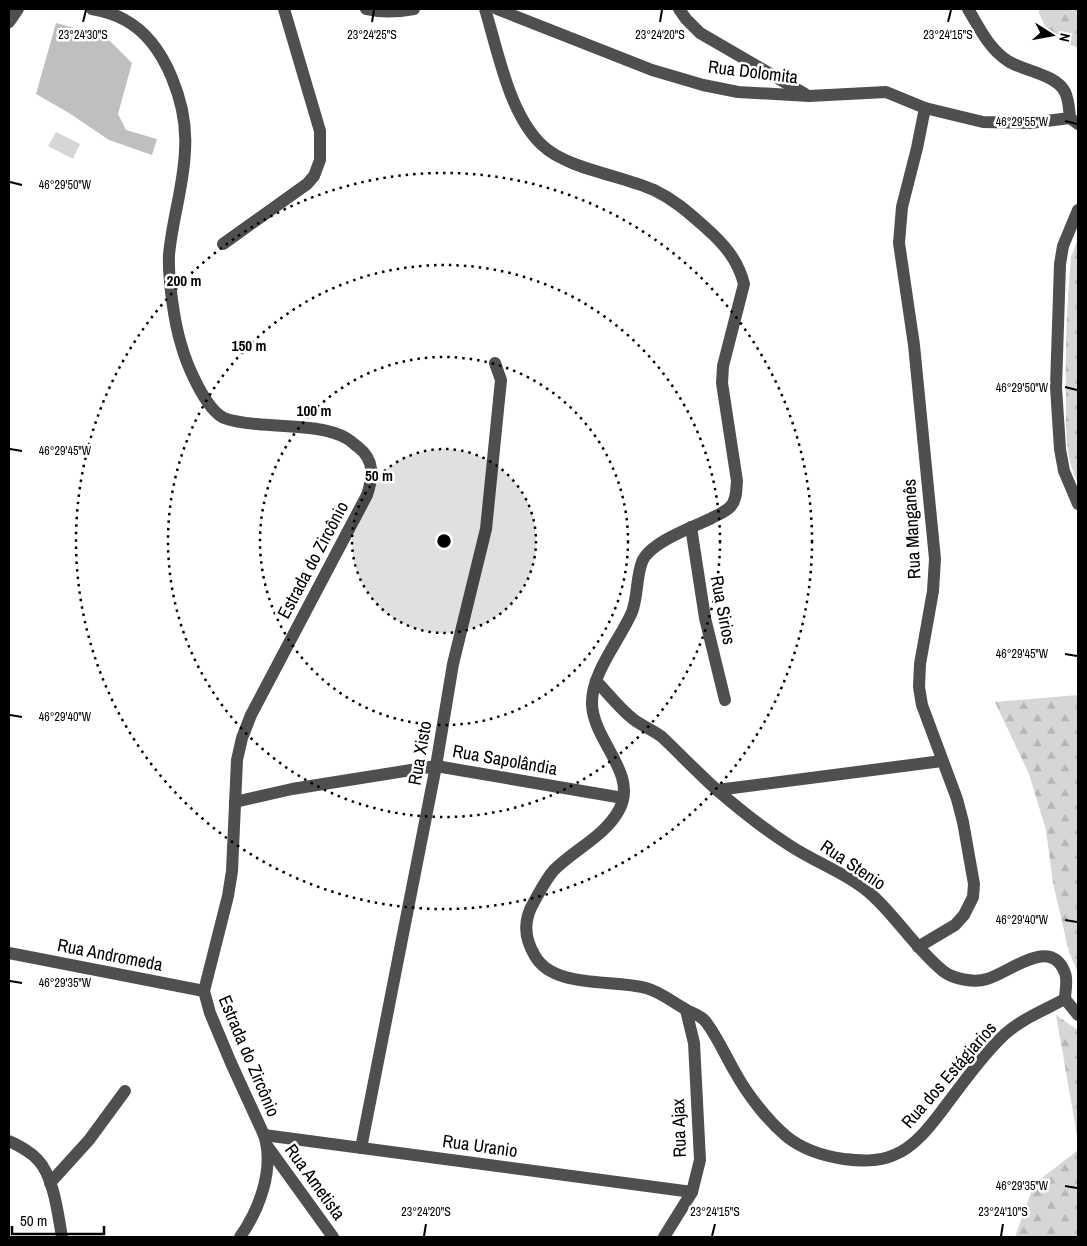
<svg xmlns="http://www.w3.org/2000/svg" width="1087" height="1246" font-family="'Archivo Narrow',sans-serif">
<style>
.forest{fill:url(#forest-firs)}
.garden{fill:#d6d6d6}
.building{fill:#bfbfbf}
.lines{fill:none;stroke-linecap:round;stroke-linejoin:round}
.minor{stroke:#4f4f4f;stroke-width:12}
.ticks{fill:none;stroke:#000;stroke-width:2}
.ring{fill:none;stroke:#000;stroke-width:2.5;stroke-dasharray:2.5 5}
.labels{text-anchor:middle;stroke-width:5;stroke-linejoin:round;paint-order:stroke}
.street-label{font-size:18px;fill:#000;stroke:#fff}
.ticks-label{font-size:12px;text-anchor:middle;fill:#000;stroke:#fff;stroke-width:5;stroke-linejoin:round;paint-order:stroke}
.centre{fill:#000;stroke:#fff;stroke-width:2.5}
.ring-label{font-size:15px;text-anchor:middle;font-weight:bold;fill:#000;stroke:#fff;stroke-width:5;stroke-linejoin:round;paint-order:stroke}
</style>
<defs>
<pattern id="forest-firs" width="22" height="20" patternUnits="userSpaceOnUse" patternTransform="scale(1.25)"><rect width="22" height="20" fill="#d6d6d6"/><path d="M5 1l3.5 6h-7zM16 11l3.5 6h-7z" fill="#b6b6b6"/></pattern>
</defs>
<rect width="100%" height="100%" fill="#fff"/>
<!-- forest -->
<g class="forest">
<polygon points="1039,9 1078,9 1078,48 1049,35 1039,13"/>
<path d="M1078 239V483C1064 456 1066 425 1066 396 1065 349 1067 303 1071 257Z"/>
<polygon points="1078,695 1078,973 1069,952 1053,883 1046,830 1029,774 995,702"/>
<polygon points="1056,1015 1078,1030 1078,1141"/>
<polygon points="1078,1150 1078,1237 1015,1237 1034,1184"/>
</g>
<!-- garden -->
<polygon class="garden" points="56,132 80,144 73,159 48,146"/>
<!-- building -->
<polygon class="building" points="56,23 75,28 75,31 110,41 132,63 118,114 126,130 157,139 152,155 109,140 69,113 36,94"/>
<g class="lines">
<!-- minor -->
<g class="minor">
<path d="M92 9C103 11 115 14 125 20 166 42 188 106 185 150 184 185 172 220 169 255 168 277 174 322 181 344 186 363 205 409 224 418 234 422 246 423 257 424 284 427 323 425 346 438 350 440 354 444 358 447 375 460 373 477 367 495L251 715 242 738 237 760 232 871 228 896 204 991 210 1013 231 1063 264 1135C275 1169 259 1210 240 1237"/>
<path d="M366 9C382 13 398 12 414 9"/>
<path d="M485 9C498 51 509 114 542 145 567 169 621 175 654 190 675 200 689 213 706 228 724 244 738 260 744 284L723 366 722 383 737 481C736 490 737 499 731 506 726 512 717 515 710 519 692 527 649 543 642 562 636 578 638 596 632 612 620 640 591 673 592 704 593 741 639 774 619 810 605 836 575 849 554 870 546 879 540 891 534 902 523 920 524 938 535 956 554 989 613 979 646 988 661 992 672 1002 685 1009 693 1014 701 1015 706 1022 718 1038 725 1055 735 1072 747 1094 767 1120 786 1136 803 1150 823 1156 844 1159 861 1161 878 1162 894 1155 915 1147 931 1125 944 1108 963 1083 982 1056 1005 1034 1022 1019 1044 1010 1065 999"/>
<polyline points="497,9 652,70 703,85 738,92 809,96 886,92 925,108 983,122 1030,123 1070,118 1078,124"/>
<polyline points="679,9 686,19 700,33 805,94"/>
<path d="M968 9C979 27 989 49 1008 61 1023 71 1056 74 1065 92 1069 100 1069 110 1070 118"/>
<polyline points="9,22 18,9"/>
<polyline points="1078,210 1063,246 1060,264 1056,387 1060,449 1064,471 1078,504"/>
<polyline points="223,244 307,184 314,176 320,160 320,131 284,9"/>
<polyline points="691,527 705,618 725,700"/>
<path d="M596 681C608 693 619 708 633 719 642 726 653 730 662 737 680 754 698 773 717 790 739 809 764 829 789 845 816 863 849 874 873 896 898 919 916 949 943 971 953 979 974 983 987 979 1009 973 1051 935 1065 973 1068 980 1065 992 1065 999L1078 1015"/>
<polyline points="717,790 942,761"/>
<polyline points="235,802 292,789 436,766 623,798"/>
<polyline points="918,947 955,925 964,915 973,897 974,884 963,822 957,799 922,705 919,687 920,664 933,591 935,559 914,345 899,243 902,207 917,148 925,108"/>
<polyline points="9,953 204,991"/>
<polyline points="264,1135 692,1192"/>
<path d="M9 1141C19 1146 30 1151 38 1160 54 1177 58 1215 62 1237"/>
<polyline points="268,1147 333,1237"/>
<polyline points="361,1148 436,766 453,664 486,529 501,380 495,363"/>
<polyline points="50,1183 89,1140 125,1091"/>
<polyline points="664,1237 692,1192 700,1160 694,1043 686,1010"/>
</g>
</g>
<!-- ticks -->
<path class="ticks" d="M83 22 86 10M372 22 374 10M660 22 662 10M948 22 951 10M1065 121 1077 124M10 182 22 185M1065 387 1077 390M10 449 22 451M1065 654 1077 656M10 715 22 717M1065 920 1077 922M10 981 22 983M1065 1186 1077 1188M424 1236 426 1224M712 1236 715 1224M1001 1236 1003 1224"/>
<!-- distance rings -->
<circle cx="444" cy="541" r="92" fill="#000" fill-opacity=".12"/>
<g class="ring">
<circle cx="444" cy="541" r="92"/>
<circle cx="444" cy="541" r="184"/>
<circle cx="444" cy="541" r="276"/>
<circle cx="444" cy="541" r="368"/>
</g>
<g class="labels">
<!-- street labels -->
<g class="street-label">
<text transform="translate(753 72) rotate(7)" y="6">Rua Dolomita</text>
<text transform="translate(912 529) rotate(-93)" y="6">Rua Manganês</text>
<text transform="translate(313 560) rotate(-62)" y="6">Estrada do Zircônio</text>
<text transform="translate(723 610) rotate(79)" y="6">Rua Sirios</text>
<text transform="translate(420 753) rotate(-80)" y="6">Rua Xisto</text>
<text transform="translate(505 760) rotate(10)" y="6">Rua Sapolândia</text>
<text transform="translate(853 865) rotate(34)" y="6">Rua Stenio</text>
<text transform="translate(110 955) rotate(11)" y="6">Rua Andromeda</text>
<text transform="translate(249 1056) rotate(67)" y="6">Estrada do Zircônio</text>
<text transform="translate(949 1075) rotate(-49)" y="6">Rua dos Estágiarios</text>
<text transform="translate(679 1128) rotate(-92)" y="6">Rua Ajax</text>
<text transform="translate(480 1146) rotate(8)" y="6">Rua Uranio</text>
<text transform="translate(315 1182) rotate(54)" y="6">Rua Ametista</text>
</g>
</g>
<g class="ticks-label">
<text x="83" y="39">23°24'30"S</text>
<text x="372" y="39">23°24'25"S</text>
<text x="660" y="39">23°24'20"S</text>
<text x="948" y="39">23°24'15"S</text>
<text x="1022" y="126">46°29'55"W</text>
<text x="65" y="189">46°29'50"W</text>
<text x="1022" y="392">46°29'50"W</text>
<text x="65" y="455">46°29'45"W</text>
<text x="1022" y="658">46°29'45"W</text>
<text x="65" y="721">46°29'40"W</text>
<text x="1022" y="924">46°29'40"W</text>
<text x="65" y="987">46°29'35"W</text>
<text x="1022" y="1190">46°29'35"W</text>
<text x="426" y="1216">23°24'20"S</text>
<text x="715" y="1216">23°24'15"S</text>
<text x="1003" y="1216">23°24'10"S</text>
</g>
<circle cx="444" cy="541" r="8" class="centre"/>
<g class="ring-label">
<text x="184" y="286">200 m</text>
<text x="249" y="351">150 m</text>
<text x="314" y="416">100 m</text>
<text x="379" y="481">50 m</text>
</g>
<!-- border -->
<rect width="1087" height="1246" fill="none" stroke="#000000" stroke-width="20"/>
<!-- north arrow -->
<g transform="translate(1052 35) rotate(101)" stroke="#ffffff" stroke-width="4" paint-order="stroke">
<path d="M0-4L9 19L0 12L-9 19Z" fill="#000000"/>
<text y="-8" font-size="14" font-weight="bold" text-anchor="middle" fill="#000000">N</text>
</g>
<!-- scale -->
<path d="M12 1226v8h92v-8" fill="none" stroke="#000000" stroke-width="2.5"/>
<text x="20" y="1226" font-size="15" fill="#000000" stroke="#ffffff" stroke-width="4" paint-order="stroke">50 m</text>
</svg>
